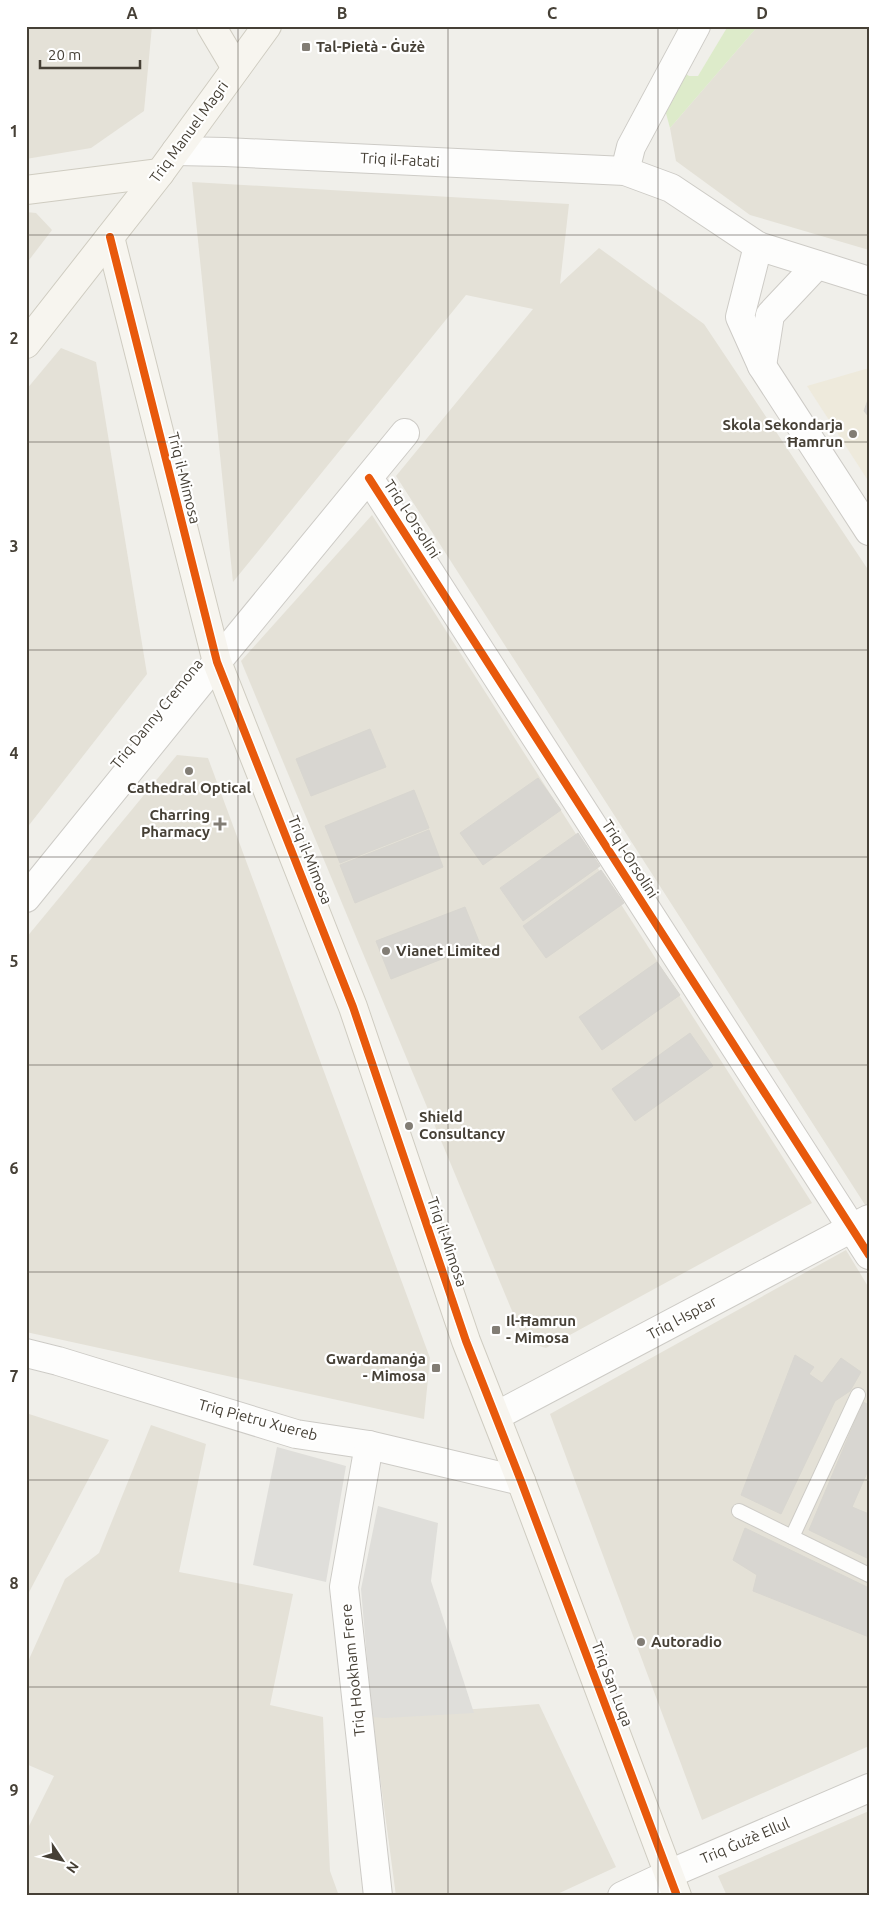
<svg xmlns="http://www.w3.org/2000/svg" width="895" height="1922" font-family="Ubuntu,sans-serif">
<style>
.residential{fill:#e4e1d7}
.education{fill:#eeeadc}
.green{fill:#ddebca}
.parking{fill:#dfdeda}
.building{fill:#d8d6d1;stroke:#d8d6d0}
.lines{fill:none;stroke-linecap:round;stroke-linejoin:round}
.lane-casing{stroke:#cdcbc6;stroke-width:16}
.street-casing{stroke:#cdcbc6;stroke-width:30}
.secondary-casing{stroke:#cfccc1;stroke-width:30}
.lane{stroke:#fdfdfc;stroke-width:14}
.street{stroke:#fdfdfc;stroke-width:28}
.secondary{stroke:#f7f5ef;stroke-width:28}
.cycleway-casing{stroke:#fff;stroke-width:11}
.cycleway{stroke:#e8590c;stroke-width:8}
.grid{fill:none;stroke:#464036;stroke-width:1;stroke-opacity:0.55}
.poi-dot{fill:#827d75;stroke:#fff;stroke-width:2}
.labels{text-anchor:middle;stroke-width:4.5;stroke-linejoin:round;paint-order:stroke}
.poi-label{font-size:15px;font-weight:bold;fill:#464036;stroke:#fff;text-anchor:start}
.street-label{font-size:15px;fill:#464036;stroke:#fff}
.neatline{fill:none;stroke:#464036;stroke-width:2}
.grid-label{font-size:16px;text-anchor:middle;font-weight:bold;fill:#464036}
</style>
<rect width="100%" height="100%" fill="#f0efea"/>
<!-- residential -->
<g class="residential">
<polygon points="26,26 152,26 144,111 91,148 26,159"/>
<polygon points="758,26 869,26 869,250 750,215 676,161 670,128"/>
<polygon points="192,182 569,204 560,284 599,248 704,324 869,571 869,1211 396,476 533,309 466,295 233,582"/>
<polygon points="26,212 36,213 52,230 26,264"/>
<polygon points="61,348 96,362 147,674 26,829 26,390"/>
<polygon points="372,515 812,1203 546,1348 525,1342 241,661"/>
<polygon points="177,755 208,758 430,1358 424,1419 26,1332 26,938"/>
<polygon points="846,1250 869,1288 869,1746 702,1820 550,1414"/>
<polygon points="26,1413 109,1440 26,1598"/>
<polygon points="151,1425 206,1444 179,1572 293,1594 270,1705 323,1717 330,1871 339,1896 26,1896 26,1832 54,1776 26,1764 26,1666 65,1579 99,1553"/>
<polygon points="539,1704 616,1867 553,1896 396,1896 372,1717"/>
<polygon points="869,1811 869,1896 727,1896 718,1876"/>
</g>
<!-- education -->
<polygon class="education" points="869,368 869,482 807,386"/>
<!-- green -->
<polygon class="green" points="728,26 758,26 670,128 664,106 681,70 689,76 698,76"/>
<!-- parking -->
<g class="parking">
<polygon points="277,1447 346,1466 326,1582 253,1565"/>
<polygon points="378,1506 438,1523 431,1581 474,1713 385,1718 372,1717 361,1589"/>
</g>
<!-- building -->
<g class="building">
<polygon points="869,397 869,417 864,411"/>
<polygon points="370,729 386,767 311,796 296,759"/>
<polygon points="538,778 561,810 483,865 460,833"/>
<polygon points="414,790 429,828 340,863 325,826"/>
<polygon points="429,830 443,867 355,903 340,865"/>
<polygon points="578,833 600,866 523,921 500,888"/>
<polygon points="601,870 624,903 546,958 523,926"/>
<polygon points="465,907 480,944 391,979 376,941"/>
<polygon points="657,962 680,995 602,1050 579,1017"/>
<polygon points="690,1033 713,1066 635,1121 612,1089"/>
<polygon points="795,1355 814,1367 809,1374 822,1383 841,1358 861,1372 850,1391 835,1401 781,1514 741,1495"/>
<polygon points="863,1402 869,1405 869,1468 852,1507 869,1514 869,1559 809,1530"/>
<polygon points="745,1528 869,1588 869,1637 753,1591 757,1575 733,1560"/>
</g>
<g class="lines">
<defs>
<g id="lane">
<polyline points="739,1511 869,1575"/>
<polyline points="792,1537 858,1395"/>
</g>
<g id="street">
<polyline points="176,151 225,152 625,171 671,188 758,246 869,281"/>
<polyline points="625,171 631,147 696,26"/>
<polyline points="758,246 740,317 762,366 869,531"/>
<polyline points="762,366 770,315 817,265"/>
<polyline points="369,478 869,1255"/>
<polyline points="26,898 217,662 405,433"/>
<polyline points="26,1353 58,1361 296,1434 369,1445 521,1481"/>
<polyline points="496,1416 869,1219"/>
<polyline points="369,1445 344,1587 378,1896"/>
<polyline points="622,1896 669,1874 869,1788"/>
</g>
<g id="secondary">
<polyline points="211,26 236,68"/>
<polyline points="26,190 160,173"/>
<polyline points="110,237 217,662 353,1007 466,1341 521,1481 677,1896"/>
<polyline points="26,344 160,173 267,26"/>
</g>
</defs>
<!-- lane casing -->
<use href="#lane" class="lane-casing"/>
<!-- street casing -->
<use href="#street" class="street-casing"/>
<!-- secondary casing -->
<use href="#secondary" class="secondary-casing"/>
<!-- lane -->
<use href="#lane" class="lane"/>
<!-- street -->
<use href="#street" class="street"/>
<!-- secondary -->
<use href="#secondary" class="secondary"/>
<defs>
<g id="cycleway">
<polyline points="110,237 217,662 353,1007 466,1341 521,1481 677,1896"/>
<polyline points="369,478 869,1255"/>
</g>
</defs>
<!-- cycleway casing -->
<use href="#cycleway" class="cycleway-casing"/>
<!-- cycleway -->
<use href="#cycleway" class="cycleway"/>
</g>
<!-- grid -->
<path class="grid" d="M238 26V1896M448 26V1896M658 26V1896M26 235H869M26 442H869M26 650H869M26 857H869M26 1065H869M26 1272H869M26 1480H869M26 1687H869"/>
<!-- markers -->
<g class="poi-dot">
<rect x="301" y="42" width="10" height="10" rx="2.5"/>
<circle cx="853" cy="434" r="5"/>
<circle cx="189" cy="771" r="5"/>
<path d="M217.5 816.5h5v5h5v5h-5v5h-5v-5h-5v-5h5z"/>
<circle cx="386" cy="951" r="5"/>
<circle cx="409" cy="1126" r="5"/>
<rect x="491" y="1325" width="10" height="10" rx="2.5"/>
<rect x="431" y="1363" width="10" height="10" rx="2.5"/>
<circle cx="641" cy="1642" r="5"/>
</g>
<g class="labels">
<!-- poi labels -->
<g class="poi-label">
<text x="316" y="52">Tal-Pietà - Ġużè</text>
<text x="843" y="430" text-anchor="end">Skola Sekondarja<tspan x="843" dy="17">Ħamrun</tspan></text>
<text x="189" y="793" text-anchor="middle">Cathedral Optical</text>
<text x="210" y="820" text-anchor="end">Charring<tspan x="210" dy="17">Pharmacy</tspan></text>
<text x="396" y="956">Vianet Limited</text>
<text x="419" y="1122">Shield<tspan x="419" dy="17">Consultancy</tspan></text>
<text x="506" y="1326">Il-Ħamrun<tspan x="506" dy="17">- Mimosa</tspan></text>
<text x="426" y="1364" text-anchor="end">Gwardamanġa<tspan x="426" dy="17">- Mimosa</tspan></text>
<text x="651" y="1647">Autoradio</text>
</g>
<!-- street labels -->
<g class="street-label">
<text transform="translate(189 132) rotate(-54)" y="5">Triq Manuel Magri</text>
<text transform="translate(400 160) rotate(3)" y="5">Triq il-Fatati</text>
<text transform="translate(184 478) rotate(76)" y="5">Triq il-Mimosa</text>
<text transform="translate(412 519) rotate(57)" y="5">Triq l-Orsolini</text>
<text transform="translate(157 714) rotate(-51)" y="5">Triq Danny Cremona</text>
<text transform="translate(630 859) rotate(57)" y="5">Triq l-Orsolini</text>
<text transform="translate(310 860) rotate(68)" y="5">Triq il-Mimosa</text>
<text transform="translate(447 1242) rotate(71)" y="5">Triq il-Mimosa</text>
<text transform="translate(682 1318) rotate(-28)" y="5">Triq l-Isptar</text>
<text transform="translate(258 1420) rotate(15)" y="5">Triq Pietru Xuereb</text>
<text transform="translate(353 1670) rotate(-96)" y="5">Triq Hookham Frere</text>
<text transform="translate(612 1684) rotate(69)" y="5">Triq San Luqa</text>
<text transform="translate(745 1841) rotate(-23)" y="5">Triq Ġużè Ellul</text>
</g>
</g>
<!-- border -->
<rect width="895" height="1922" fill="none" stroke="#ffffff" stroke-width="55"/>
<!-- north arrow -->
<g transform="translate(62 1860) rotate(125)" stroke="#ffffff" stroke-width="4" paint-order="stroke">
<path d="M0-4L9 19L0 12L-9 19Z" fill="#464036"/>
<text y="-8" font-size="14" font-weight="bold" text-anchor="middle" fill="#464036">N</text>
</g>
<!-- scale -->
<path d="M40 60v8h100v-8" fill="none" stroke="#464036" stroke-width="2.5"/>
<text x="48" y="60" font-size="15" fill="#464036" stroke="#ffffff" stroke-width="4" paint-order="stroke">20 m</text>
<rect x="28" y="28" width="840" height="1866" class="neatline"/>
<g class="grid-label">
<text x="132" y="19">A</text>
<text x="342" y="19">B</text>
<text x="552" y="19">C</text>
<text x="762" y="19">D</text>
<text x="14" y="137">1</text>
<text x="14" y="344">2</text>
<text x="14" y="552">3</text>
<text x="14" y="759">4</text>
<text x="14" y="967">5</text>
<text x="14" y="1174">6</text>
<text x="14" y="1382">7</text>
<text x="14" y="1589">8</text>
<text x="14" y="1796">9</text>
</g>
</svg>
